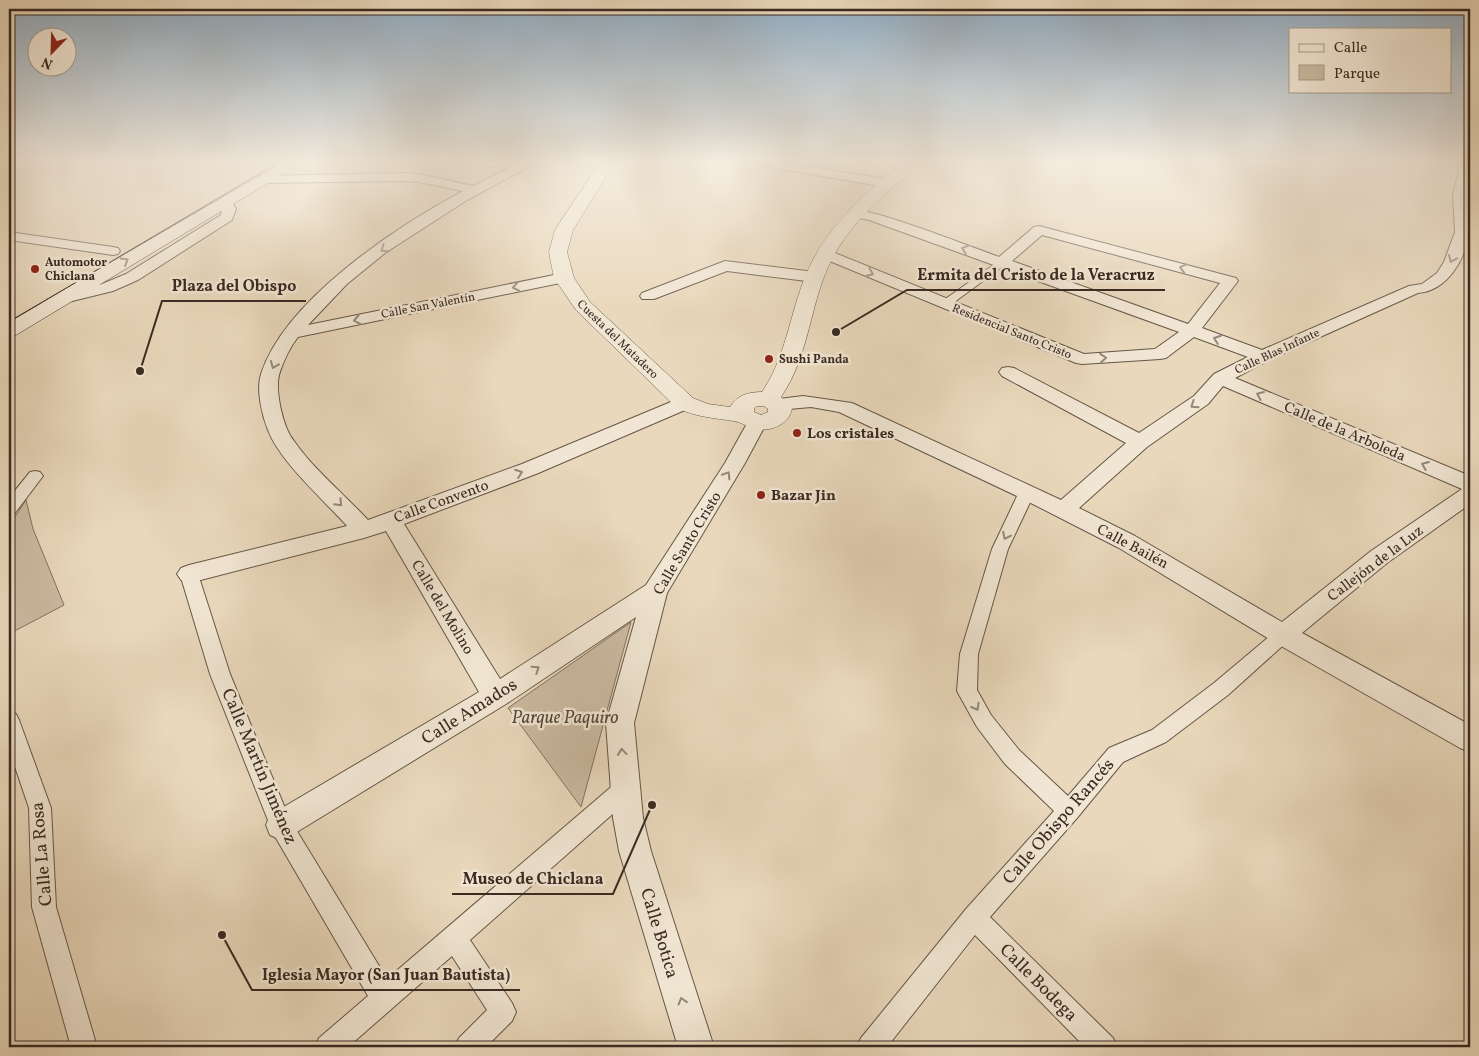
<svg xmlns="http://www.w3.org/2000/svg" width="1479" height="1056" font-family="Vollkorn,serif">
<style>
.green{fill:#cbbaa1;stroke:#827262}
.lines{fill:none;stroke-linecap:round;stroke-linejoin:round}
.pedestrian-casing{stroke:#655648;stroke-width:2}
.minor-casing{stroke:#655648;stroke-width:2}
.tertiary-casing{stroke:#655648;stroke-width:1}
.secondary-casing{stroke:#392a22;stroke-width:1}
.pedestrian{fill:#f1e6d3;fill-rule:evenodd}
.minor{fill:#f1e6d3;fill-rule:evenodd}
.tertiary{fill:#f1e6d3;fill-rule:evenodd}
.secondary{fill:#f1e6d3;fill-rule:evenodd}
.tram{stroke:#392a22;stroke-width:1}
.oneway{stroke:#95887a}
.poi-dot{fill:#8f2418;stroke:#f1e6d3;stroke-width:2}
.labels{text-anchor:middle;stroke-width:5;stroke-linejoin:round;paint-order:stroke}
.far-poi-label{font-size:12px;font-weight:bold;fill:#392a22;stroke:#f1e6d3;text-anchor:start}
.far-street-label{font-size:12px;fill:#392a22;stroke:#f1e6d3}
.street-label{font-size:15px;fill:#392a22;stroke:#f1e6d3}
.poi-label{font-size:15px;font-weight:bold;fill:#392a22;stroke:#f1e6d3;text-anchor:start}
.near-street-label{font-size:18px;fill:#392a22;stroke:#f1e6d3}
.near-park-label{font-size:18px;font-style:italic;fill:#56473b;stroke:#f1e6d3}
.leader{fill:none;stroke:#392a22;stroke-width:2}
.callout-dot{fill:#392a22;stroke:#f1e6d3;stroke-width:2}
.callout-label{font-size:16px;text-anchor:middle;font-weight:bold;fill:#392a22;stroke:#f1e6d3;stroke-width:5;stroke-linejoin:round;paint-order:stroke}
</style>
<rect width="100%" height="100%" fill="#e9d8bb"/>
<filter id="stains"><feTurbulence type="fractalNoise" baseFrequency=".004" numOctaves="4"/><feColorMatrix values="0 0 0 0 .2 0 0 0 0 .09 0 0 0 0 .02 0 0 0 .5 -.17"/></filter>
<radialGradient id="worn" r=".72"><stop offset=".6" stop-color="#630" stop-opacity="0"/><stop offset="1" stop-color="#630" stop-opacity=".3"/></radialGradient>
<!-- green -->
<g class="green">
<polygon points="26,500 33,529 64,605 9,634 9,526"/>
<polygon points="631,622 581,807 508,708"/>
</g>
<g class="lines">
<defs>
<g id="pedestrian">
<polygon points="1002,259 1007,262 1006,264 949,306 941,306 939,304 941,302"/>
<polygon points="35,471 40,472 43,476 15,513 9,514 9,498 30,472"/>
<polygon points="1027,487 1032,488 1035,492 1008,549 978,654 977,690 991,715 1019,750 1068,796 1109,748 1152,730 1214,683 1277,630 1283,628 1289,630 1292,635 1289,640 1228,695 1166,742 1123,762 1077,818 990,917 1113,1038 1117,1047 1085,1047 975,935 887,1047 857,1047 861,1038 966,909 1054,811 1005,764 977,727 957,691 960,654 992,549 1019,492 1022,488"/>
<polygon points="189,568 195,569 198,574 230,674 289,818 387,979 617,782 625,779 633,782 636,789 633,796 470,940 512,1003 516,1012 512,1021 486,1047 455,1047 459,1038 487,1010 452,956 348,1047 315,1047 319,1038 368,996 273,833 210,674 180,574 183,569"/>
<polygon points="9,711 16,714 19,720 51,808 56,907 97,1047 71,1047 32,907 29,808 9,749"/>
</g>
<g id="minor">
<path d="M478 162H515L516 164 522 162H537L467 200 385 253 347 284 308 325 564 273 570 275 572 278 570 281 298 337C290 347 283 362 279 375 275 391 283 428 294 441 314 470 344 494 368 520L522 464 678 399 685 397 692 399 695 403 692 407 536 474 404 524 500 679 646 585 725 463 750 418 757 416 764 418 767 422 745 463 667 593 634 723 643 818 651 851 714 1047H678L619 851 613 818 606 723 636 617 506 704 292 835 281 840 270 835 266 825 270 815 479 692 386 531 364 538 189 583 181 580 177 574 181 568 189 565 347 526C324 500 280 462 268 430 262 415 256 390 261 374 285 300 396 227 463 191L419 182 404 181 264 183 258 179 259 176 404 173 419 174 473 186 509 168 484 166Z"/>
<polygon points="758,162 783,162 885,179 891,183 885,187 764,166"/>
<path d="M1461 162H1470C1470 174 1467 185 1467 197 1467 208 1471 221 1469 232 1466 259 1447 291 1418 293L1269 360 1235 378 1470 476V504L1387 563 1302 633 1470 725V752L1460 748 1274 642 1119 548 1019 497 839 412 811 407 778 410 771 408 768 404 771 400 803 396 852 403 1061 500 1126 443 1002 376 999 372 1002 368 1008 367 1014 368 1139 433 1194 396 1214 374 1248 357 1194 337 1166 358 1160 359 1082 364 1076 363 820 257 818 254 820 251H830L1084 354 1155 349 1179 332 869 220 850 216 848 213 850 210C868 206 974 248 999 257L1034 227 1039 226 1236 278 1238 281 1202 328 1262 350 1409 286 1422 284 1437 273 1444 262 1455 232 1453 195ZM1042 235 1220 283 1188 324 1012 261ZM1223 386 1462 489 1371 551 1282 622 1135 536 1079 508 1147 447 1208 404Z"/>
<polygon points="225,197 230,198 236,209 232,220 138,280 113,291 64,303 58,301 56,298 58,295 102,284 126,274 221,215 222,209 218,201"/>
<polygon points="9,232 113,247 118,248 120,251 118,254 113,255 9,240"/>
<polygon points="725,261 815,272 821,274 823,277 821,280 815,282 727,271 654,299 642,299 640,296 642,293"/>
</g>
<path id="tertiary" d="M600 162H615L573 230 567 252 574 278 590 302 693 398 708 404 730 407C737 395 749 392 762 392 784 360 789 321 802 285 820 233 862 194 905 162H922C914 173 900 181 890 189 868 209 847 231 833 257 809 302 811 353 781 397L792 408C790 424 771 432 756 429 748 427 741 422 734 421 714 418 696 417 677 408L576 310 554 278 549 252 555 230ZM757 406H764L768 409V412L761 415 754 412V408Z"/>
<polygon id="secondary" points="283,162 301,162 298,165 16,335 9,337 9,322"/>
</defs>
<!-- pedestrian casing -->
<use href="#pedestrian" class="pedestrian-casing"/>
<!-- minor casing -->
<use href="#minor" class="minor-casing"/>
<!-- tertiary casing -->
<use href="#tertiary" class="tertiary-casing"/>
<!-- secondary casing -->
<use href="#secondary" class="secondary-casing"/>
<!-- pedestrian -->
<use href="#pedestrian" class="pedestrian"/>
<!-- minor -->
<use href="#minor" class="minor"/>
<!-- tertiary -->
<use href="#tertiary" class="tertiary"/>
<!-- secondary -->
<use href="#secondary" class="secondary"/>
<!-- tram -->
<polyline class="tram" points="9,322 279,162"/>
</g>
<!-- one-way arrows -->
<defs><path id="oneway-chevron" d="M-2-3.5L2.5 0L-2 3.5" fill="none" stroke-width="1.6" stroke-linecap="round" stroke-linejoin="round" transform="scale(1.25)"/></defs>
<g class="oneway">
<use href="#oneway-chevron" transform="translate(384 249) rotate(145)"/>
<use href="#oneway-chevron" transform="translate(965 249) rotate(-161)"/>
<use href="#oneway-chevron" transform="translate(1452 259) rotate(113)"/>
<use href="#oneway-chevron" transform="translate(125 261) rotate(-31)"/>
<use href="#oneway-chevron" transform="translate(1183 268) rotate(-165)"/>
<use href="#oneway-chevron" transform="translate(870 273) rotate(23)"/>
<use href="#oneway-chevron" transform="translate(516 287) rotate(169)"/>
<use href="#oneway-chevron" transform="translate(357 320) rotate(169)"/>
<use href="#oneway-chevron" transform="translate(1217 339) rotate(-160)"/>
<use href="#oneway-chevron" transform="translate(1103 358) rotate(-4)"/>
<use href="#oneway-chevron" transform="translate(274 365) rotate(112)"/>
<use href="#oneway-chevron" transform="translate(1260 395) rotate(-157)"/>
<use href="#oneway-chevron" transform="translate(1194 405) rotate(145)"/>
<use href="#oneway-chevron" transform="translate(1425 465) rotate(-157)"/>
<use href="#oneway-chevron" transform="translate(519 473) rotate(-20)"/>
<use href="#oneway-chevron" transform="translate(727 475) rotate(-58)"/>
<use href="#oneway-chevron" transform="translate(339 503) rotate(47)"/>
<use href="#oneway-chevron" transform="translate(1006 536) rotate(116)"/>
<use href="#oneway-chevron" transform="translate(536 669) rotate(-33)"/>
<use href="#oneway-chevron" transform="translate(976 707) rotate(61)"/>
<use href="#oneway-chevron" transform="translate(622 752) rotate(-95)"/>
<use href="#oneway-chevron" transform="translate(682 1001) rotate(-107)"/>
</g>
<!-- sky -->
<linearGradient id="sky" x2="0" y2="1"><stop stop-color="#90abc1"/><stop offset="0.52" stop-color="#f5ede0"/><stop offset="1" stop-color="#f5ede0" stop-opacity="0"/></linearGradient>
<rect width="1479" height="309" fill="url(#sky)"/>
<!-- markers -->
<g class="poi-dot">
<circle cx="35" cy="269" r="5"/>
<circle cx="769" cy="359" r="5"/>
<circle cx="797" cy="433" r="5"/>
<circle cx="761" cy="495" r="5"/>
</g>
<g class="labels">
<!-- far-poi labels -->
<g class="far-poi-label">
<text x="45" y="266">Automotor<tspan x="45" dy="14">Chiclana</tspan></text>
<text x="779" y="363">Sushi Panda</text>
</g>
<!-- far-street labels -->
<g class="far-street-label">
<text transform="translate(428 305) rotate(-11)" y="4">Calle San Valentín</text>
<text transform="translate(1012 331) rotate(22)" y="4">Residencial Santo Cristo</text>
<text transform="translate(618 339) rotate(44)" y="4">Cuesta del Matadero</text>
<text transform="translate(1277 351) rotate(-25)" y="4">Calle Blas Infante</text>
</g>
<!-- street labels -->
<g class="street-label">
<text transform="translate(1345 431) rotate(23)" y="5">Calle de la Arboleda</text>
<text transform="translate(441 501) rotate(-20)" y="5">Calle Convento</text>
<text transform="translate(687 543) rotate(-59)" y="5">Calle Santo Cristo</text>
<text transform="translate(1133 546) rotate(28)" y="5">Calle Bailén</text>
<text transform="translate(1375 563) rotate(-37)" y="5">Callejón de la Luz</text>
<text transform="translate(443 607) rotate(59)" y="5">Calle del Molino</text>
</g>
<!-- poi labels -->
<g class="poi-label">
<text x="807" y="438">Los cristales</text>
<text x="771" y="500">Bazar Jin</text>
</g>
<!-- near-street labels -->
<g class="near-street-label">
<text transform="translate(469 711) rotate(-32)" y="6">Calle Amados</text>
<text transform="translate(260 766) rotate(67)" y="6">Calle Martín Jiménez</text>
<text transform="translate(1058 821) rotate(-49)" y="6">Calle Obispo Rancés</text>
<text transform="translate(41 854) rotate(-95)" y="6">Calle La Rosa</text>
<text transform="translate(660 933) rotate(73)" y="6">Calle Botica</text>
<text transform="translate(1039 982) rotate(45)" y="6">Calle Bodega</text>
</g>
<!-- near-park labels -->
<g class="near-park-label">
<text x="565" y="723">Parque Paquiro</text>
</g>
</g>
<!-- callouts -->
<path class="leader" d="M836 332L907 290H1165M140 371L162 301H306M652 805L613 894H452M222 935L252 990H520"/>
<g class="callout-dot">
<circle cx="836" cy="332" r="5"/>
<circle cx="140" cy="371" r="5"/>
<circle cx="652" cy="805" r="5"/>
<circle cx="222" cy="935" r="5"/>
</g>
<g class="callout-label">
<text x="1036" y="280">Ermita del Cristo de la Veracruz</text>
<text x="234" y="291">Plaza del Obispo</text>
<text x="533" y="884">Museo de Chiclana</text>
<text x="386" y="980">Iglesia Mayor (San Juan Bautista)</text>
</g>
<!-- margin -->
<rect width="1479" height="1056" fill="none" stroke="#e9d8bb" stroke-width="30"/>
<rect x="10" y="10" width="1459" height="1036" fill="none" stroke="#392a22" stroke-width="2.5"/>
<rect x="15" y="15" width="1449" height="1026" fill="none" stroke="#392a22"/>
<!-- legend -->
<rect x="1289" y="28" width="162" height="65" fill="#f1e6d3" stroke="#a79b8c"/>
<rect x="1299" y="44" width="25" height="8" fill="#f1e6d3" stroke="#a79b8c"/>
<text x="1334" y="52" font-size="15" fill="#392a22">Calle</text>
<rect x="1299" y="65" width="25" height="15" fill="#cbbaa1" stroke="#a79b8c"/>
<text x="1334" y="78" font-size="15" fill="#392a22">Parque</text>
<!-- north arrow -->
<g transform="translate(52 52) rotate(203)"><circle r="24" fill="#f1e6d3" stroke="#a79b8c"/>
<path d="M0-4L9 19L0 12L-9 19Z" fill="#8f2418"/>
<text y="-8" font-size="14" font-weight="bold" text-anchor="middle" fill="#392a22">N</text>
</g>
<rect width="100%" height="100%" filter="url(#stains)"/>
<rect width="100%" height="100%" fill="url(#worn)"/>
</svg>
